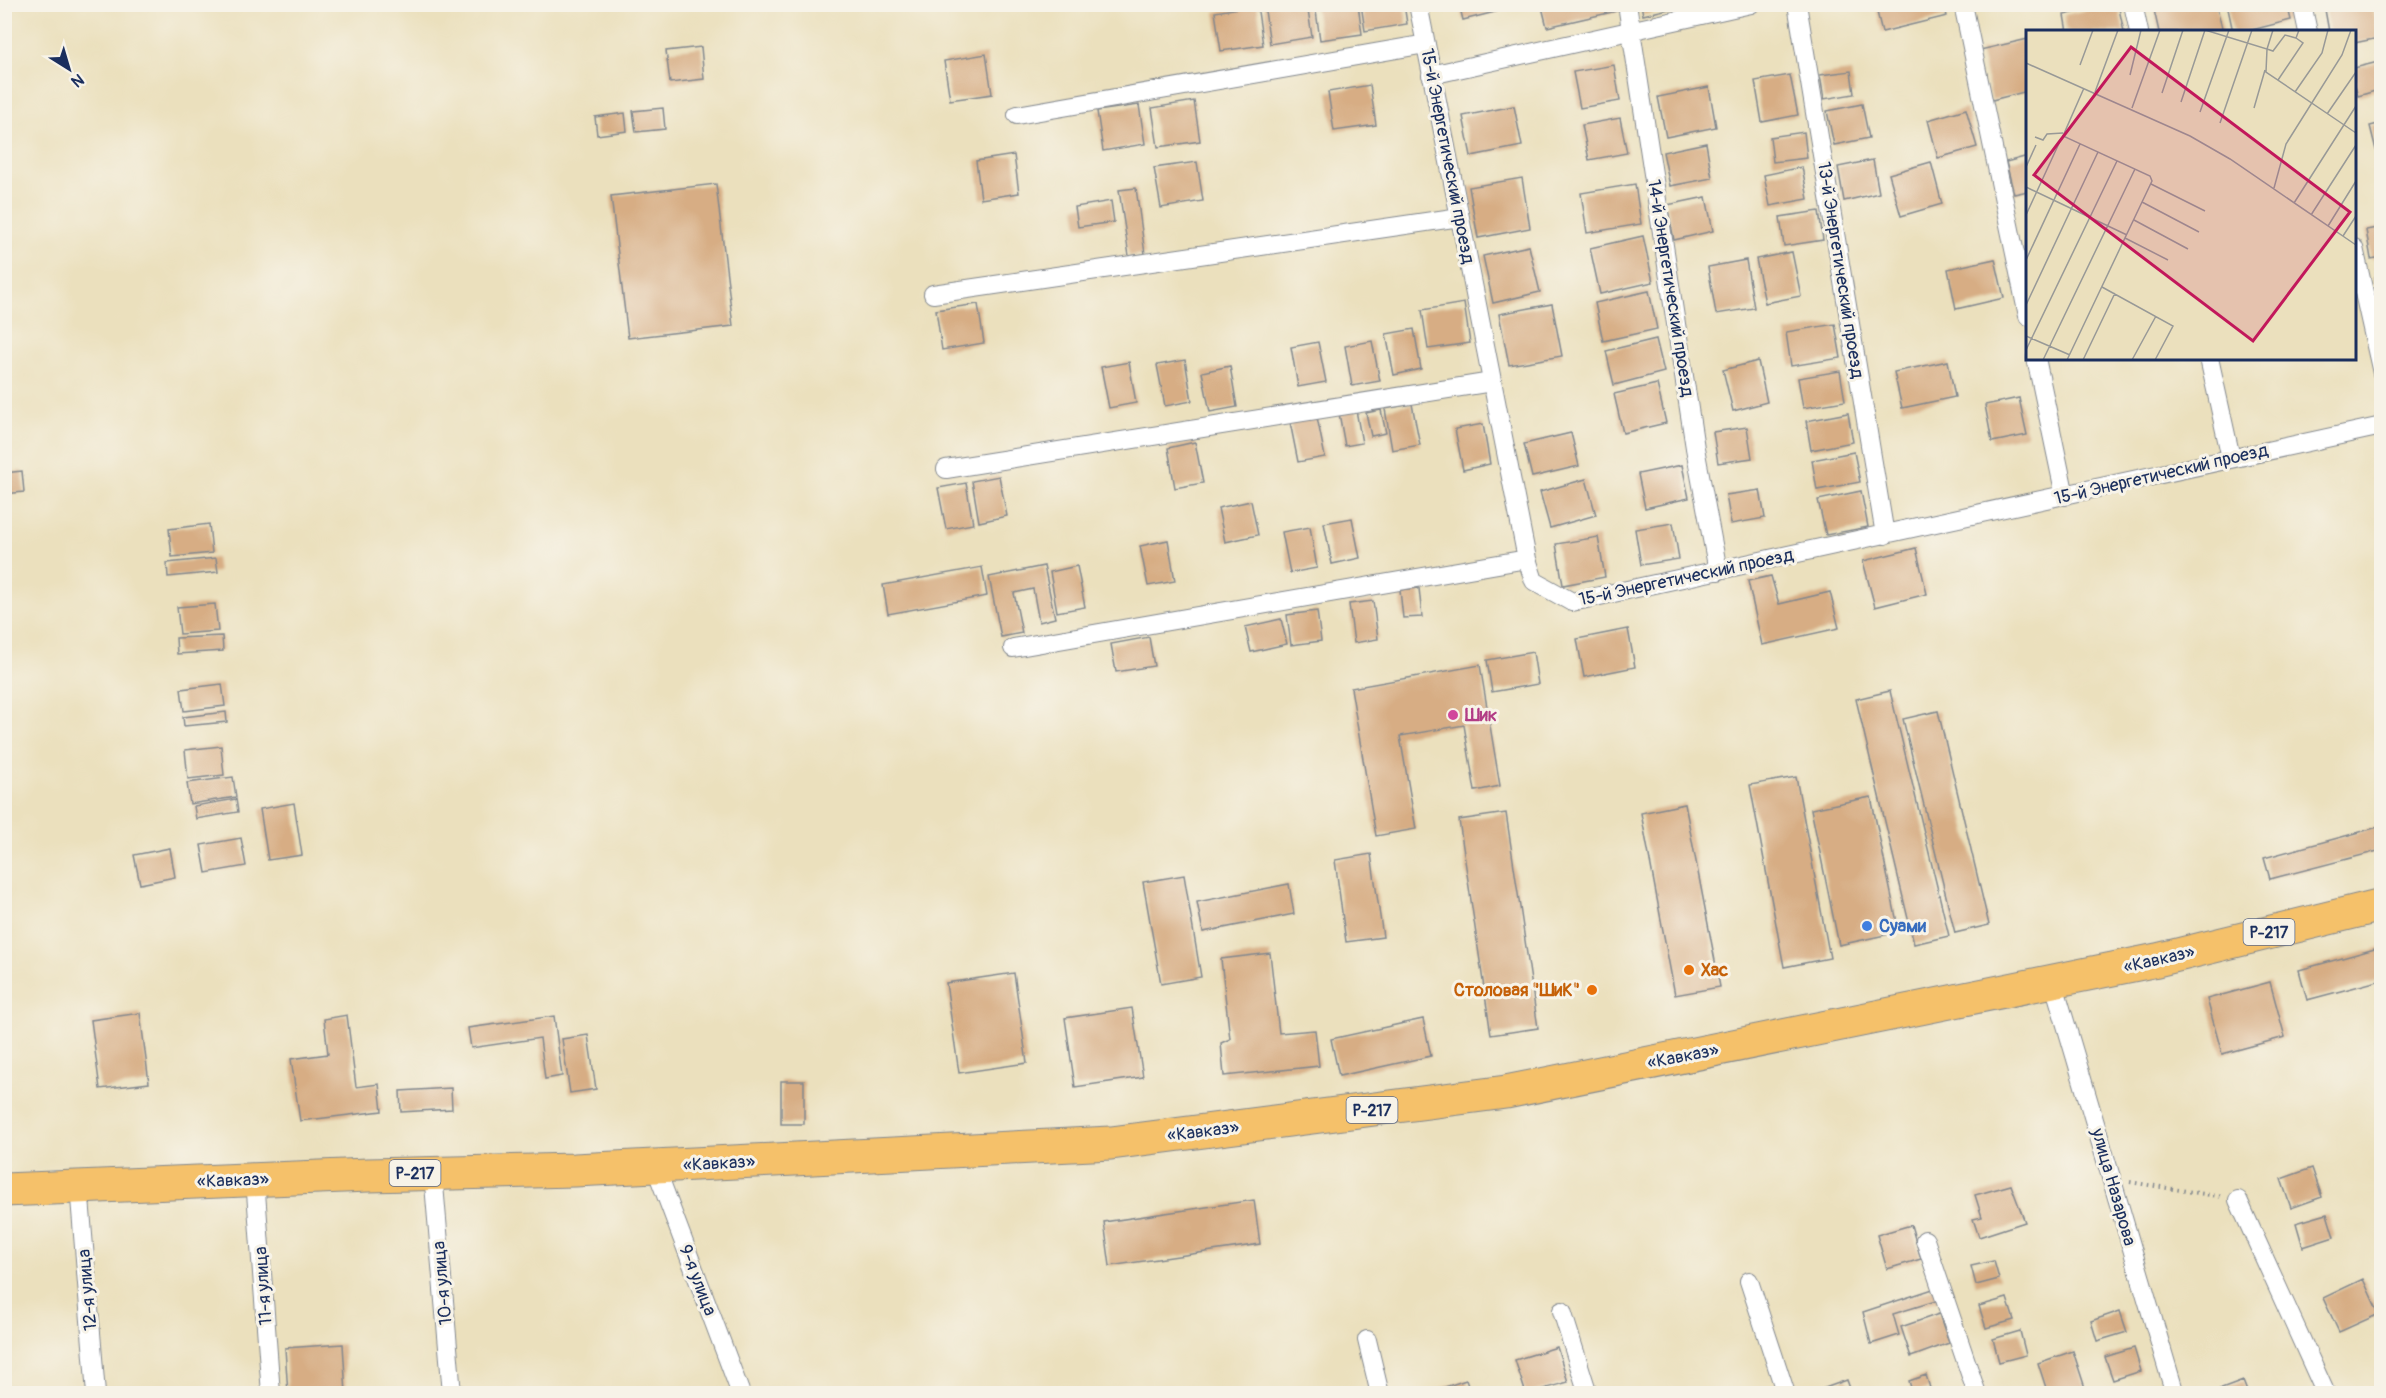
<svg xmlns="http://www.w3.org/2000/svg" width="2386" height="1398" font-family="Pangolin,sans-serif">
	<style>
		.building { fill: #d7ad84 }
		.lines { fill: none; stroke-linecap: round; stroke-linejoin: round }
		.street-casing { stroke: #83888e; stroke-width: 20 }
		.highway-casing { stroke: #83888e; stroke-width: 35 }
		.path { stroke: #83888e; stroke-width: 4; stroke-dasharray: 1.5 4.5; stroke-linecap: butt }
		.street { stroke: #fff; stroke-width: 18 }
		.highway { stroke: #f5c16b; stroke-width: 33 }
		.hotel-dot { fill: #d1479c; stroke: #f7f3e8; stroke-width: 2 }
		.shop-dot { fill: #3f7fe0; stroke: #f7f3e8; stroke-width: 2 }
		.food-dot { fill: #e8710a; stroke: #f7f3e8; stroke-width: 2 }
		.labels { text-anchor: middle; stroke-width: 6; stroke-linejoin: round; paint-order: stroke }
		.shield { fill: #f7f3e8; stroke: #5d6a87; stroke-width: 1.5 }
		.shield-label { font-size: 16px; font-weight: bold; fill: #1b2f5e }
		.street-label { font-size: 18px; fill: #1b2f5e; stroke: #f7f3e8 }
		.hotel-label { font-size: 18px; font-weight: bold; fill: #b23c85; stroke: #f7f3e8; text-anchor: start }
		.shop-label { font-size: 18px; font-weight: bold; fill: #366cbe; stroke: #f7f3e8; text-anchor: start }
		.food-label { font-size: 18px; font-weight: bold; fill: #c56008; stroke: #f7f3e8; text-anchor: start }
		.inset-road { fill: none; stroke: #989997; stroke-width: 1.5 }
		.view { fill: #c2185b; fill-opacity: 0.15; stroke: #c2185b; stroke-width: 3 }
		.inset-edge { fill: none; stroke: #1b2f5e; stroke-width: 3 }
	</style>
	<rect width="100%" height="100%" fill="#f7f3e8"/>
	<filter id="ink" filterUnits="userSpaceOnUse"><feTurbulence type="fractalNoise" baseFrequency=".0167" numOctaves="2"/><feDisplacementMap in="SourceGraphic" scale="12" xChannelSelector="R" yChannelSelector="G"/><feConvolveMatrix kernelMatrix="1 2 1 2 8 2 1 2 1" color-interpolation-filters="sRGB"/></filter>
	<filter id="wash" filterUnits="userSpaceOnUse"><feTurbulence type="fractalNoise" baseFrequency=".008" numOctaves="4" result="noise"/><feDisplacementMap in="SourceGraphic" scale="24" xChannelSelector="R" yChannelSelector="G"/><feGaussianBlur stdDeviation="1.35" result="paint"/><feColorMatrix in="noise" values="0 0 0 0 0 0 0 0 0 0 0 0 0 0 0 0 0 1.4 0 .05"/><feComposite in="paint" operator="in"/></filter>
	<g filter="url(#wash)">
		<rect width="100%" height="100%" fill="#ebe0bd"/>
		<g id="blocks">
			<path class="building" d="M1264 4H1307L1312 37 1270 44Z
				M1315 4H1358L1362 34 1320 40Z
				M1361 4H1404L1407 24 1365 31Z
				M1459 4H1497L1499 11 1463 20Z
				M1552 4H1615L1617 11 1547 27 1542 7Z
				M1641 4H1686V5L1643 15Z
				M1875 4H1944L1947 16 1882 32Z
				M2112 4H2118L2124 32H2067L2064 15Z
				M2174 4H2216L2223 32H2159L2154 10Z
				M2227 4H2287L2291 20 2244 32H2233Z
				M2324 4H2372L2379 38 2354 43V32H2329Z
				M1257 5 1263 45 1221 51 1215 12Z
				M2028 39V91L1992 100 1980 50Z
				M701 47 704 79 670 83 666 51Z
				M986 54 992 94 950 100 944 61Z
				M2382 61V89L2358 96 2354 83V68Z
				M1614 65 1620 101 1580 108 1573 72Z
				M1851 71 1854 94 1824 99 1820 75Z
				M1790 75 1798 115 1762 122 1755 81Z
				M1370 85 1376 125 1334 131 1328 92Z
				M1709 87 1716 127 1666 137 1658 97Z
				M1194 101 1200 141 1158 147 1152 108Z
				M1862 104 1869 138 1834 145 1827 111Z
				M1139 105 1145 144 1103 151 1097 111Z
				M1514 106 1522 146 1471 156 1463 116Z
				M663 108 665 129 636 132 633 111Z
				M1966 109 1977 147 1938 158 1928 120Z
				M625 113 627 131 597 135 595 117Z
				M1620 118 1627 153 1589 160 1582 125Z
				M2382 123V148L2376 150 2370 126Z
				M1804 132 1807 158 1773 162 1770 137Z
				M1706 143 1712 178 1670 186 1663 152Z
				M1014 155 1019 193 981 199 976 161Z
				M2028 156V191L2014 194 2006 162Z
				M1873 160 1879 193 1844 201 1838 167Z
				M1197 162 1203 201 1161 208 1154 168Z
				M1931 162 1942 204 1901 216 1889 174Z
				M1802 167 1808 199 1770 206 1764 175Z
				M1522 178 1530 228 1478 238 1469 187Z
				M716 184 733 326 628 338 611 196Z
				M1635 184 1641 224 1587 233 1581 193Z
				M1136 188 1145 254 1129 256 1119 190Z
				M1706 197 1713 231 1674 240 1667 205Z
				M1111 201 1114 222 1078 227 1075 207Z
				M1819 211 1823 240 1784 246 1780 217Z
				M2382 227V257L2371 259 2366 230Z
				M1643 236 1653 282 1600 294 1590 248Z
				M1529 246 1540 292 1493 303 1483 256Z
				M1792 252 1801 296 1765 303 1756 259Z
				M1995 259 2004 298 1956 309 1948 269Z
				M1746 260 1754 308 1716 314 1708 267Z
				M2382 275V301H2380L2375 277Z
				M1649 291 1657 329 1603 341 1595 303Z
				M1464 303 1470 343 1428 349 1422 310Z
				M978 304 984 343 942 350 936 310Z
				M1552 304 1562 356 1509 365 1499 314Z
				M1835 324 1841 358 1791 366 1786 332Z
				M1414 329 1421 369 1394 375 1386 334Z
				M1656 339 1664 372 1614 385 1606 351Z
				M1372 341 1380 381 1352 386 1345 346Z
				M1318 342 1326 382 1298 387 1291 347Z
				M1185 360 1192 401 1165 406 1157 365Z
				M1758 361 1767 402 1733 411 1723 370Z
				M1948 361 1955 397 1902 408 1894 372Z
				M1129 362 1136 403 1109 408 1101 367Z
				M1230 366 1237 407 1210 412 1202 372Z
				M1840 371 1845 401 1803 408 1798 378Z
				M1657 384 1666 423 1623 433 1614 394Z
				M2019 398 2027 435 1992 442 1985 405Z
				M1412 404 1420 445 1392 450 1385 409Z
				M1356 410 1362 443 1345 446 1339 413Z
				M1381 410 1386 433 1371 436 1366 413Z
				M1848 413 1853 442 1811 450 1806 421Z
				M1317 417 1325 457 1298 462 1290 422Z
				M1483 424 1490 464 1463 470 1455 429Z
				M1747 427 1752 458 1718 463 1713 432Z
				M1571 433 1579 466 1532 477 1524 444Z
				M1195 442 1203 483 1175 488 1168 448Z
				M1854 452 1860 482 1817 490 1812 460Z
				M1682 465 1689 498 1645 508 1638 474Z
				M22 471 24 492 4 494V473Z
				M999 476 1007 516 979 522 972 481Z
				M1586 479 1596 515 1550 528 1540 492Z
				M966 483 973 524 946 529 938 488Z
				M1760 490 1765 518 1731 524 1726 495Z
				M1861 491 1868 527 1826 535 1818 500Z
				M1251 501 1258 535 1225 542 1218 508Z
				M1352 518 1360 558 1332 564 1324 523Z
				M1673 523 1679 559 1641 565 1635 529Z
				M209 524 212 553 172 557 169 529Z
				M1310 527 1317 568 1290 573 1282 532Z
				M1598 537 1605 577 1563 585 1556 544Z
				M1168 540 1175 581 1148 586 1140 546Z
				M1916 548 1927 594 1875 607 1863 561Z
				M216 558 218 572 168 577 167 563Z
				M1044 566 1055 618 1039 622 1033 589 1014 593 1022 633 1001 637 989 577Z
				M1077 566 1085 607 1057 612 1050 572Z
				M982 567 987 596 888 614 883 585Z
				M1771 576 1779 604 1830 592 1839 628 1762 645 1748 581Z
				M1419 588 1422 617 1403 618 1400 590Z
				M1373 601 1378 639 1354 643 1349 604Z
				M215 604 218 631 180 634 177 607Z
				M1317 611 1321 641 1291 645 1287 615Z
				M1281 619 1287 644 1251 652 1245 627Z
				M1628 629 1635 667 1584 677 1577 639Z
				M222 636 223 651 177 654 176 638Z
				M1149 637 1154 666 1116 672 1111 644Z
				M1533 652 1538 684 1492 692 1487 660Z
				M1480 665 1500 786 1475 791 1464 725 1400 736 1416 829 1376 836 1351 688Z
				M222 684 225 706 184 711 181 689Z
				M1890 691 1949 936 1914 944 1856 699Z
				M1938 711 1989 925 1955 933 1903 719Z
				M226 712 227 722 184 726 183 717Z
				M221 746 224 775 188 779 185 750Z
				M233 777 236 797 190 804 187 783Z
				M1796 777 1830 958 1784 967 1750 785Z
				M1871 797 1899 932 1839 945 1811 809Z
				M236 799 238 812 196 819 194 806Z
				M294 803 302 855 268 860 260 809Z
				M1685 804 1720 987 1675 995 1641 813Z
				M1506 813 1538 1028 1491 1035 1459 820Z
				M2382 826V850L2270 879 2264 858Z
				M241 838 246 866 206 873 201 845Z
				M170 848 175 877 140 884 134 855Z
				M1371 854 1383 937 1346 942 1335 860Z
				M1184 875 1201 977 1161 984 1143 882Z
				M1289 884 1294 914 1203 932 1197 902Z
				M2382 947V980L2307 1000 2299 970Z
				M1270 953 1279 1033 1315 1030 1319 1066 1224 1076 1221 1043 1230 1039 1221 959Z
				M1014 973 1027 1063 959 1073 946 983Z
				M2270 982 2285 1037 2222 1054 2207 999Z
				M1132 1008 1143 1077 1075 1087 1065 1018Z
				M140 1013 149 1083 100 1089 91 1020Z
				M347 1015 356 1087 379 1084 382 1111 300 1121 291 1059 328 1054 324 1019Z
				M554 1016 562 1076 545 1079 540 1038 471 1048 468 1028Z
				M1423 1019 1431 1056 1339 1076 1331 1039Z
				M588 1035 596 1089 570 1093 562 1039Z
				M781 1081H804V1124H781Z
				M451 1088 452 1109 401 1112 400 1091Z
				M2312 1168 2322 1197 2291 1208 2281 1179Z
				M2011 1185 2025 1222 1979 1237 1973 1219 1982 1217 1975 1195Z
				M1254 1200 1260 1244 1110 1266 1104 1222Z
				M2327 1214 2334 1237 2303 1247 2296 1223Z
				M1911 1225 1921 1259 1887 1269 1877 1235Z
				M1994 1261 1999 1279 1976 1285 1971 1266Z
				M2363 1279 2379 1314 2339 1332 2323 1298Z
				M1936 1288 1939 1300 1893 1314 1899 1335 1871 1344 1863 1312Z
				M2007 1298 2014 1320 1986 1328 1979 1306Z
				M2120 1311 2127 1332 2097 1341 2091 1321Z
				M1939 1314 1949 1343 1911 1357 1901 1327Z
				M2020 1331 2026 1355 1999 1362 1993 1339Z
				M343 1344 346 1394H288L285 1348Z
				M1557 1347 1568 1382 1526 1394 1515 1360Z
				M2134 1348 2141 1371 2113 1380 2105 1357Z
				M2073 1351 2087 1394H2048L2038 1363Z
				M1926 1375 1930 1388 1913 1394 1909 1381Z
				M1466 1380 1471 1394H1427V1393Z
				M1847 1380 1852 1394H1811V1393Z
				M2243 1381 2248 1394H2211V1393Z"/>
		</g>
	</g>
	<g filter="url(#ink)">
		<use href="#blocks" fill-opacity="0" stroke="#83888e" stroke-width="1.5"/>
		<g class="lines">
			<g class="street-casing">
				<path id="street" d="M1418 4 1527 559 1534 581 1572 602 2382 426
					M1627 4 1695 448 1718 571
					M1797 4 1885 535
					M1963 4 2028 316
					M2133 4 2139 32
					M2302 4 2308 32
					M1431 75 1751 4
					M1017 115 1426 44
					M2354 248 2382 373
					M933 294 1460 217
					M2036 358 2065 496
					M2209 358 2231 458
					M946 469 1492 382
					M1013 648 1527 559
					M2053 981 2175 1394
					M655 1166 741 1394
					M433 1173 452 1394
					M255 1179 271 1394
					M79 1186 96 1394
					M2238 1200 2326 1394
					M1925 1240 1977 1394
					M1749 1281 1786 1394
					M1562 1311 1588 1394
					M1367 1340 1380 1394"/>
			</g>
			<g class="highway-casing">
				<path id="highway" d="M4 1190 368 1175 575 1170 1111 1143 1506 1092 2157 960 2382 905"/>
			</g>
			<path class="path" d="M2130 1182 2223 1197"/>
			<use href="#street" class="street"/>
			<use href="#highway" class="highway"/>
		</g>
	</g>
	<circle class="hotel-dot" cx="1453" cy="715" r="6"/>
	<circle class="shop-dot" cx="1867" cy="926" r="6"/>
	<g class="food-dot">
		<circle cx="1689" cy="970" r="6"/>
		<circle cx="1592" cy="990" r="6"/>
	</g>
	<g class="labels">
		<g class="shield">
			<rect x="2243.5" y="919" width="51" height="26" rx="4.5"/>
			<rect x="1346.5" y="1097" width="51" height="26" rx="4.5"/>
			<rect x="389.5" y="1160" width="51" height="26" rx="4.5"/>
		</g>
		<g class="shield-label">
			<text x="2269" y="938">Р-217</text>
			<text x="1372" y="1116">Р-217</text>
			<text x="415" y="1179">Р-217</text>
		</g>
		<g class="street-label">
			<text transform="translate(1448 156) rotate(79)" y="6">15-й Энергетический проезд</text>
			<text transform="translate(1841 270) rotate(81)" y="6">13-й Энергетический проезд</text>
			<text transform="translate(1671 288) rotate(81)" y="6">14-й Энергетический проезд</text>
			<text transform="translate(2161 474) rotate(-13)" y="6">15-й Энергетический проезд</text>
			<text transform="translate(1686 577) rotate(-12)" y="6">15-й Энергетический проезд</text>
			<text transform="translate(2159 959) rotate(-13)" y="6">«Кавказ»</text>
			<text transform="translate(1683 1056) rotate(-11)" y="6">«Кавказ»</text>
			<text transform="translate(1203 1131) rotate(-7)" y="6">«Кавказ»</text>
			<text transform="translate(719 1163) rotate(-3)" y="6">«Кавказ»</text>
			<text transform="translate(233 1180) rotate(-2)" y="6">«Кавказ»</text>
			<text transform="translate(2114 1187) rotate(74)" y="6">улица Назарова</text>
			<text transform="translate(698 1280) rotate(69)" y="6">9-я улица</text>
			<text transform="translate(442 1283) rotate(-95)" y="6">10-я улица</text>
			<text transform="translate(263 1286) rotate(-94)" y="6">11-я улица</text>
			<text transform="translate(87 1290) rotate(-95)" y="6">12-я улица</text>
		</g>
		<g class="hotel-label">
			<text x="1465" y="721">Шик</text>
		</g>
		<g class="shop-label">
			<text x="1879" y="932">Суами</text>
		</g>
		<g class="food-label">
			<text x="1701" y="976">Хас</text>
			<text x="1580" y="996" text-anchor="end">Столовая "ШиК"</text>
		</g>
	</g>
	<g transform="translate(2026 30)">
		<rect width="330" height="330" fill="#ebe0bd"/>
		<path class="inset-road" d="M179 0 241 19 240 42 330 103M247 0 241 19 247 21 259 5 270 8 273 0M0 33 164 106 204 129 330 215M54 35 67 0M104 45 115 0M252 50 277 13 270 8M69 62 92 0M269 62 296 23 302 0M136 63 157 0M155 72 179 0M106 78 134 0M228 78 239 40M174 82 203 0M301 84 330 42M194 93 226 0M9 107 17 110 21 104 37 103M0 137 10 115M125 154 179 181M0 157 101 205M248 158 260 114 316 25 325 0M116 172 173 202M268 173 330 76M0 185 35 109M285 185 330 115M108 190 162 219M302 196 330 151M317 206 330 186M99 208 142 230M0 230 54 114M76 257 147 296 129 330M0 275 72 122M0 306 44 325M0 320 91 131M17 330 109 139M41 330 126 151 124 146 37 106 58 58M57 330 89 263M106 330 130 286"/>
		<path class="view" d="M105 17 324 182 227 311 8 145Z"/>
		<rect width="330" height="330" class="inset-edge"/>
	</g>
	<rect width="2386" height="1398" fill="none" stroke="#f7f3e8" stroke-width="24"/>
	<g transform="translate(69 69) rotate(143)" stroke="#f7f3e8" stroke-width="4.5" paint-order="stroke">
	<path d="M0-4.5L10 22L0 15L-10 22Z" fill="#1b2f5e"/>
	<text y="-9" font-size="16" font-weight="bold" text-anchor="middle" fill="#1b2f5e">N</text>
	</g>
</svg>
